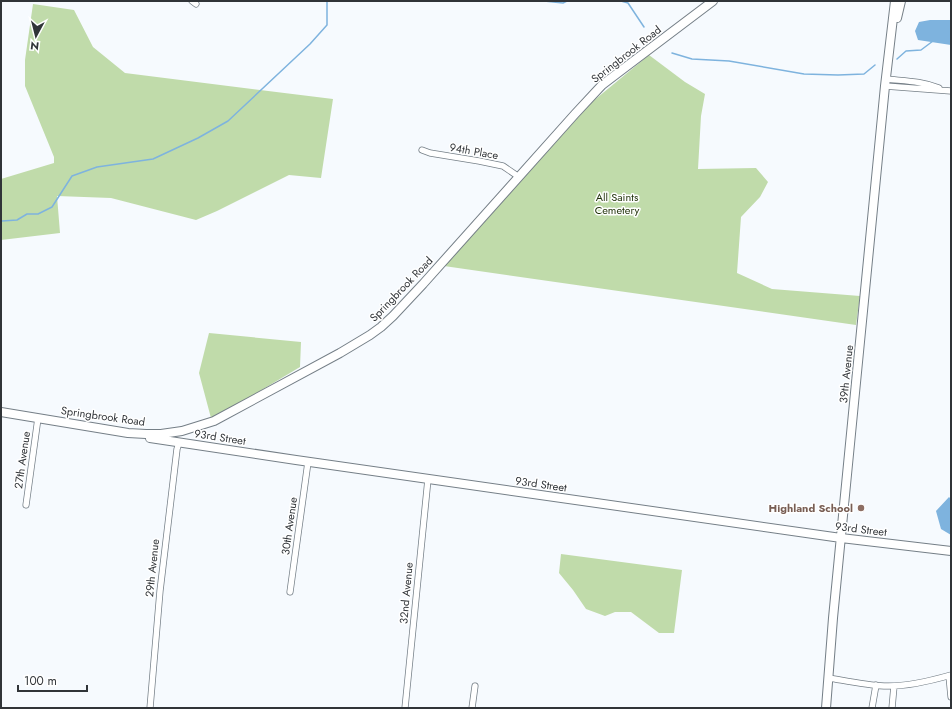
<svg xmlns="http://www.w3.org/2000/svg" width="952" height="709" font-family="Jost,sans-serif">
	<style>
		.green { fill: #c0dbaa }
		.water { fill: #7eb3de }
		.lines { fill: none; stroke-linecap: round; stroke-linejoin: round }
		.stream { stroke: #7eb3de; stroke-width: 1.5 }
		.street-casing { stroke: #757f87; stroke-width: 7 }
		.secondary-casing { stroke: #757f87; stroke-width: 10 }
		.street { stroke: #fff; stroke-width: 5.5 }
		.secondary { stroke: #fff; stroke-width: 8 }
		.education-dot { fill: #8d6e63; stroke: #fff; stroke-width: 1.5 }
		.labels { text-anchor: middle; stroke-width: 3; stroke-linejoin: round; paint-order: stroke }
		.street-label { font-size: 11px; fill: #303438; stroke: #fff }
		.park-label { font-size: 11px; fill: #1d2f06; stroke: #fff }
		.education-label { font-size: 11px; font-weight: bold; fill: #785e54; stroke: #fff; text-anchor: end }
	</style>
	<rect width="100%" height="100%" fill="#f6fafe"/>
	<path class="green" d="M33 4 74 10 93 47 125 73 333 99 321 178 289 175 217 211 196 220 111 198 57 196 60 233 1 240V179L54 163V157L25 86V60Z
		M649 55 685 82 705 94 701 116 698 169 756 168 768 182 760 197 741 217 737 273 772 289 860 296 856 325 444 266 592 102Z
		M209 333 301 342 300 367 223 413 211 418 199 373Z
		M561 554 682 570 674 633H659L631 612H615L605 616 586 609 573 590 559 573Z"/>
	<path class="water" d="M930 20H951V45L918 40 915 31 919 22Z
		M949 497 951 499V535L941 529 936 511Z"/>
	<g class="lines">
		<path class="stream" d="M544 1 563 3 567 1
			M621 1 628 3 644 27
			M672 53 692 59 729 61 804 74 838 75 864 74 875 65
			M897 59 906 51 921 50 933 41
			M1 220 2 221 17 220 27 214H38L52 207 72 176 97 167 153 159 198 138 228 121 310 44 327 25V1"/>
		<g class="street-casing">
			<path id="street" d="M192 1 196 4
				M886 79C904 81 922 81 939 88
				M885 86 951 91
				M422 150 430 153 479 161 503 166 519 177
				M26 505 38 418
				M290 592 308 462
				M949 676 951 697
				M829 678C847 681 866 685 884 686 906 687 930 681 951 675
				M150 708 160 591 177 449 179 443
				M405 708 428 479
				M472 708 475 686
				M872 708 876 685
				M892 708 894 686"/>
		</g>
		<g class="secondary-casing">
			<path id="secondary" d="M897 18 901 1
				M1 412 128 433 146 434H161L182 431 214 421 340 353 370 335 381 327 393 316 423 284 575 114 602 85 623 69 713 1
				M150 438 296 460 841 538 951 551
				M826 708 833 618 845 495 885 86 895 1"/>
		</g>
		<use href="#street" class="street"/>
		<use href="#secondary" class="secondary"/>
	</g>
	<circle class="education-dot" cx="861" cy="508" r="4"/>
	<g class="labels">
		<g class="street-label">
			<text transform="translate(626 54) rotate(-38)" y="4">Springbrook Road</text>
			<text transform="translate(474 151) rotate(10)" y="4">94th Place</text>
			<text transform="translate(401 289) rotate(-46)" y="4">Springbrook Road</text>
			<text transform="translate(846 374) rotate(-84)" y="4">39th Avenue</text>
			<text transform="translate(103 416) rotate(8)" y="4">Springbrook Road</text>
			<text transform="translate(220 437) rotate(9)" y="4">93rd Street</text>
			<text transform="translate(22 460) rotate(-82)" y="4">27th Avenue</text>
			<text transform="translate(541 484) rotate(8)" y="4">93rd Street</text>
			<text transform="translate(289 526) rotate(-82)" y="4">30th Avenue</text>
			<text transform="translate(861 529) rotate(7)" y="4">93rd Street</text>
			<text transform="translate(152 568) rotate(-84)" y="4">29th Avenue</text>
			<text transform="translate(406 593) rotate(-85)" y="4">32nd Avenue</text>
		</g>
		<g class="park-label">
			<text x="617" y="201">All Saints<tspan x="617" dy="13">Cemetery</tspan></text>
		</g>
		<g class="education-label">
			<text x="853" y="512">Highland School</text>
		</g>
	</g>
	<rect width="952" height="709" fill="none" stroke="#303438" stroke-width="4"/>
	<g transform="translate(36 36) rotate(187)" stroke="#ffffff" stroke-width="3" paint-order="stroke">
	<path d="M0-3L7 15L0 10L-7 15Z" fill="#303438"/>
	<text y="-6" font-size="11" font-weight="bold" text-anchor="middle" fill="#303438">N</text>
	</g>
	<path d="M18 685v6h69v-6" fill="none" stroke="#303438" stroke-width="2"/>
	<text x="24" y="685" font-size="12" fill="#303438" stroke="#ffffff" stroke-width="3" paint-order="stroke">100 m</text>
</svg>
